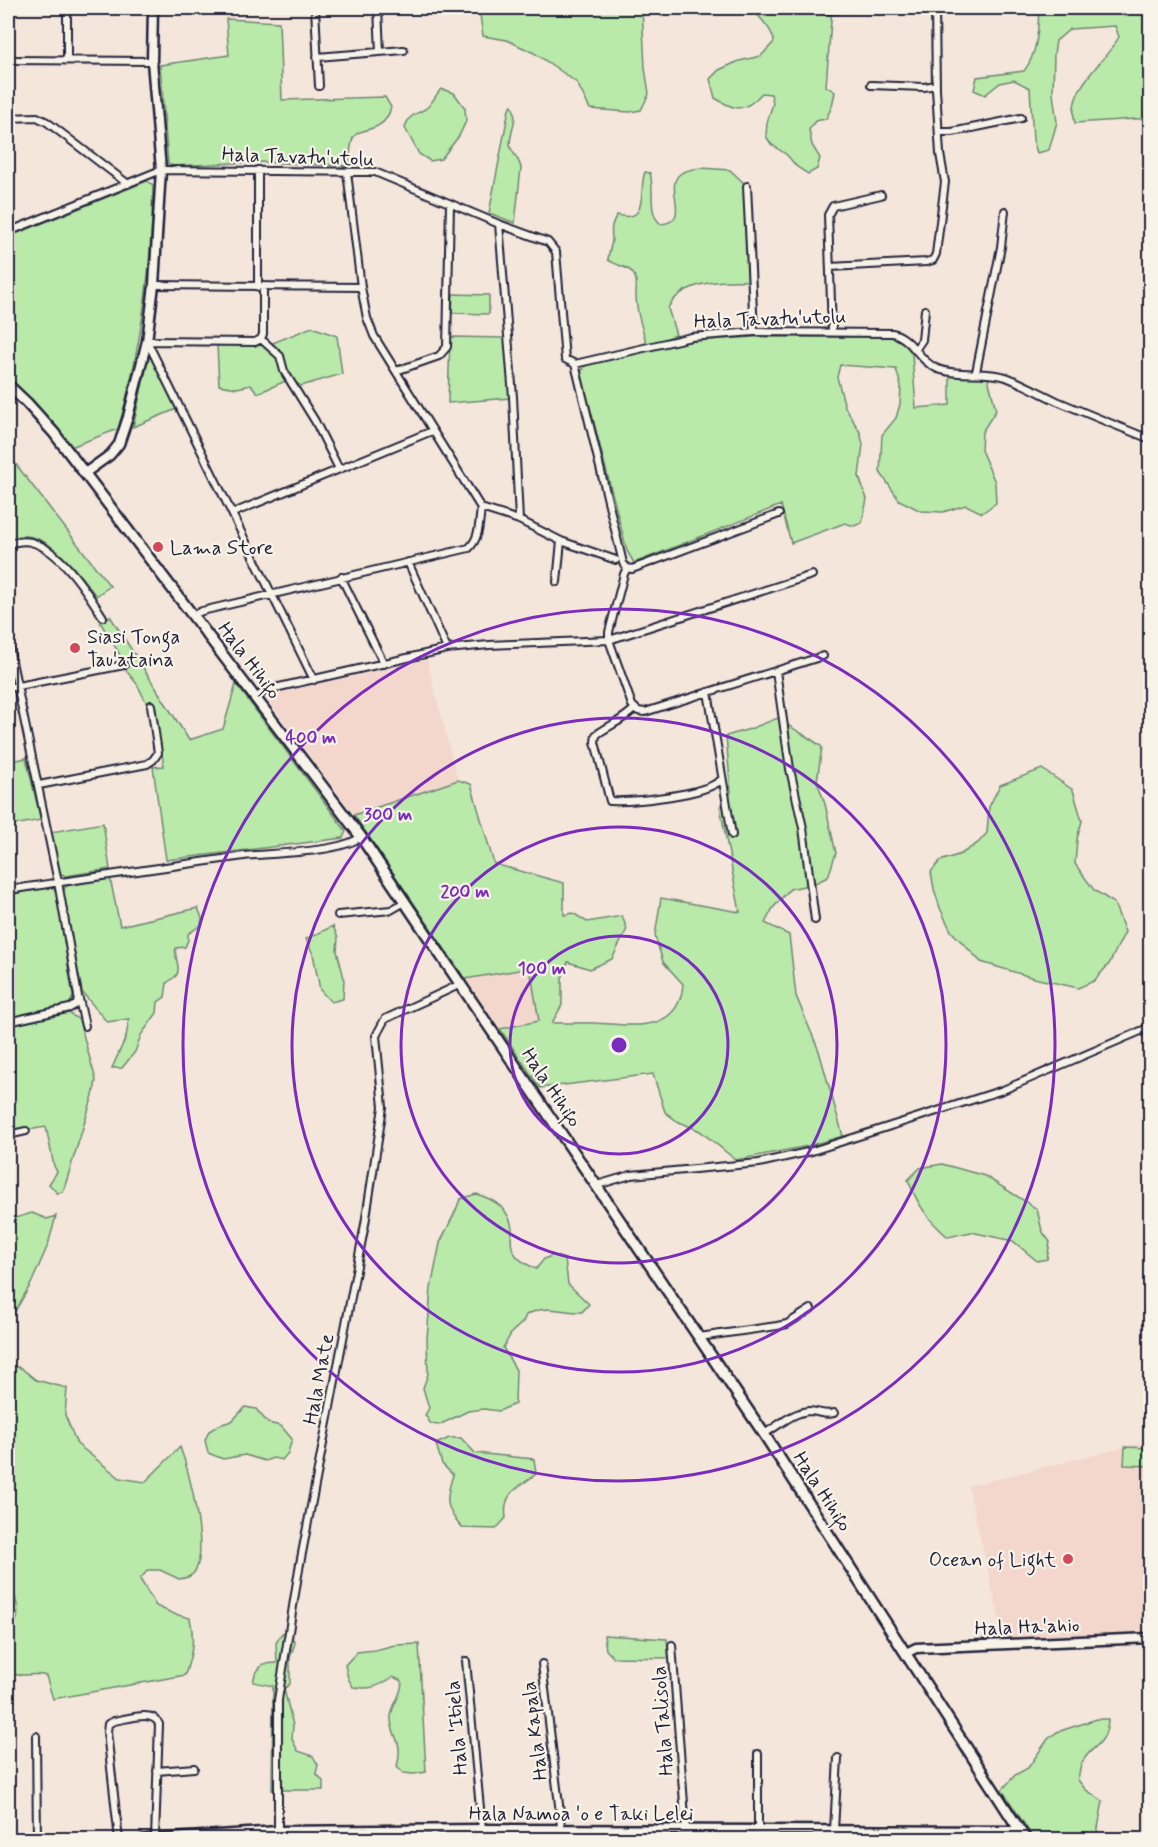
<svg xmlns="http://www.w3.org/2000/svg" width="1158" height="1847" font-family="Mynerve,sans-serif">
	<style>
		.built { fill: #f3d7cd }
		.green { fill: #b9eaaa; stroke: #6e8672; stroke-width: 1.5 }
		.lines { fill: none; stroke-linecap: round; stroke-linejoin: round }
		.street-casing { stroke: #22223b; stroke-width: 10 }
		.secondary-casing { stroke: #22223b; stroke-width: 13 }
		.primary-casing { stroke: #22223b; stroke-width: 14 }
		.street { stroke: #f7f3e8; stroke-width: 6 }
		.secondary { stroke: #f7f3e8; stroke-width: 8 }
		.primary { stroke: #f7f3e8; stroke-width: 9 }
		.ring { fill: none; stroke: #7b2cbf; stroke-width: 3 }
		.poi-dot { fill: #d1495b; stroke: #f7f3e8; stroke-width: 2 }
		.labels { text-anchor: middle; stroke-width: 4.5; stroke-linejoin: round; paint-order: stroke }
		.street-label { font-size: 20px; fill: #22223b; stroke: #f7f3e8 }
		.poi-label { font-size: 20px; fill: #22223b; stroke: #f7f3e8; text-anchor: start }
		.centre { fill: #7b2cbf; stroke: #f7f3e8; stroke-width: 3 }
		.ring-label { font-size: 18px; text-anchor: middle; font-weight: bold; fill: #7b2cbf; stroke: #f7f3e8; stroke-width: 4.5; stroke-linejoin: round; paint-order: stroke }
	</style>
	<rect width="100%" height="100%" fill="#f5e6dc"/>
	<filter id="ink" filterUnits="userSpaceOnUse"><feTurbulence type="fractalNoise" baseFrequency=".0167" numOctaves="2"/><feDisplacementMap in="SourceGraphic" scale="12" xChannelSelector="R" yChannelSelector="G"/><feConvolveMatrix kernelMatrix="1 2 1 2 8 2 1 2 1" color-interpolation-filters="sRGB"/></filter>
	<g filter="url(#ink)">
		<path class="built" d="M427 660 458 780 354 815 270 703V695Z
			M530 968 539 1021 500 1029 465 979Z
			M1150 1441V1632L1004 1639 968 1486Z"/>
		<path class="green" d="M479 8H642L645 68 649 94 641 110 630 112 590 109 577 83 555 67 534 53 507 40 483 36Z
			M752 8H832L826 86 835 92 832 106 826 119 815 121 809 130 812 145 820 158 817 169 808 174 797 167 787 155 771 144 766 136 767 123 773 103 771 94 762 93C744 113 736 111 715 98L710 79 719 70 739 61 761 56 774 42C773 29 759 18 752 8Z
			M1039 8H1150V118L1075 123C1066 88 1104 64 1119 37L1115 26 1070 29 1056 41 1054 54 1053 94 1057 122 1049 150 1037 153 1033 140 1030 88 1014 80 1000 83 985 95 974 90 977 77 1024 71C1038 53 1038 30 1039 8Z
			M226 19 279 22 282 100 385 97 391 107C384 136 359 125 353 138 350 146 350 158 349 166L258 162 173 166 168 164 160 65 229 55Z
			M441 89 454 93 465 108 466 121 459 136 441 159 430 161 419 154 405 128C408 115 415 115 425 109 431 106 436 94 441 89Z
			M512 105C519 119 510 131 510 145 511 152 519 158 521 168L515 223 489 213 509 109Z
			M702 168 730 170 745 184 748 281C722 280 682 281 668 308L676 335 647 345C642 328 636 311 636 294 636 286 638 279 632 272 628 267 615 265 608 260 608 253 612 245 612 239 611 229 611 224 617 215 650 224 638 190 645 172L650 173C655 189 647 214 661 224 693 221 663 187 680 174 686 169 695 169 702 168Z
			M147 181 153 185C152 268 141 350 118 429L71 447 54 424 8 378V237Z
			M453 294 489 295V314L452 313Z
			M312 327 337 336 342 374 301 386 290 379 258 393 251 385 237 388 219 385 217 345 241 343 268 345Z
			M450 337 505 338 510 398 448 403Z
			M754 337H892L905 343 912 354 916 408 950 405V374L988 378 996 410 982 432 981 450 995 482 996 503 982 513 966 505 943 512 921 511 899 500 880 472 882 435 896 418 900 404 901 386 896 369 840 365 837 377 845 407 860 432 863 444 859 477 867 499 862 523 854 526 845 523 791 543 781 505 634 563 627 551 581 372 586 365 693 341Z
			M149 356H153L179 408 133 427Z
			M8 454 110 586 96 596C80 575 54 538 26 536 20 535 13 538 8 539Z
			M110 616 189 740 223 729 236 684 346 831 343 838 166 860 153 767 164 766 154 704H147L137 684 124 668 119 653 100 622Z
			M778 718C792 729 808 736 822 747L817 781 825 804 836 853 828 877 813 884 790 889 773 908 765 923 789 935 796 996 819 1051 843 1136 808 1146 736 1160 700 1131 677 1121 665 1112 653 1074 540 1088 500 1029 539 1021 530 968 465 979 354 815 458 780 471 784 494 864 564 883V915L573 913 587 922 622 916 627 929 612 959 590 969 568 962 562 978V1005L552 1023C566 1023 580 1023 594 1023 631 1025 679 1035 683 984L663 962 655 936 661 898 740 912 720 807 731 792 726 736 750 729Z
			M26 758 41 820 8 826V762Z
			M1042 769 1073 790 1082 821 1077 839 1075 864 1094 890 1114 903 1125 932 1109 964 1094 981 1078 988 1034 978 981 962 951 931 940 908 934 889 931 872 940 861 961 854 978 843 987 833 989 807 1000 785Z
			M103 823 110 869 65 876 60 873 51 832Z
			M110 878 120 926 198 908 202 918 201 925 188 934V940L185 947 176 948C173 957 183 969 175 977 172 979 169 981 167 983L165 997 158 1002 157 1013 141 1035 135 1052 122 1068H112L126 1037 129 1019 107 1022 82 992 63 892 66 886Z
			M53 887 57 893 73 997 69 1004 8 1018V895Z
			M333 926 338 938 337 951 344 978 343 999 331 1002 320 990 313 954 306 939Z
			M69 1013 79 1020 96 1080 94 1092 63 1192 57 1193 49 1184 57 1172 54 1166 46 1127 8 1133V1026Z
			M942 1164 985 1176 1037 1209 1042 1231 1050 1242 1047 1259 1037 1261 1013 1241 971 1232 948 1237C927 1219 918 1205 908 1180L920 1168Z
			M476 1194C494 1199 509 1208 512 1228 512 1234 510 1242 512 1247 515 1259 526 1264 536 1269L544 1259 553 1255 565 1259 568 1284 589 1304 582 1312C559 1312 547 1304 526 1315L523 1322 512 1332 503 1348 516 1370 515 1404 499 1411 484 1409 468 1411 439 1425 431 1424 425 1415 429 1408 423 1388 428 1374 427 1339 431 1288 440 1243 456 1210 460 1199Z
			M32 1213 47 1219 56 1216 48 1245 31 1284 11 1318 8 1350V1220Z
			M8 1365 21 1368 36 1380 67 1388 65 1415 77 1444 120 1478 145 1482 180 1447C189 1471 209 1550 195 1571 192 1577 185 1578 179 1579L160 1570H148L140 1579 156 1606 174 1614 190 1618C195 1641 192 1653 185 1675L53 1699 46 1676C34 1672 21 1678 8 1673V1625L16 1622C22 1606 11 1591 8 1575Z
			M245 1407 256 1409 268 1423 281 1426 292 1439 288 1453 282 1460 273 1458 265 1461 245 1455 223 1459 208 1453 205 1440 209 1431 219 1425 232 1421Z
			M449 1438H461L475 1453 534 1459 536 1474C519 1488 502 1492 506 1518L496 1529 462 1528C445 1509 445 1499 453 1475L442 1464 436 1444Z
			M1125 1447 1150 1448V1466L1124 1465Z
			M282 1633H290L295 1643 290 1658V1684L284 1689 293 1725 292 1739 298 1751 313 1756 318 1765 316 1773 323 1781V1790H272L273 1686 253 1682 255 1674 263 1664 277 1663 276 1643Z
			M604 1635 667 1639 669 1658 613 1657 606 1650Z
			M419 1644 426 1772 414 1774 403 1773 397 1767C399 1759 400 1750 398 1743 395 1734 390 1726 391 1716 393 1702 402 1696 402 1681L393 1677C378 1687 370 1690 353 1687L348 1678 345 1665 357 1652 375 1650 395 1645Z
			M1097 1719H1108C1107 1748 1088 1746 1081 1765 1080 1769 1079 1775 1078 1780L1086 1790 1103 1801 1096 1839H1034L1002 1790 1015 1775 1028 1768 1048 1739 1057 1732Z"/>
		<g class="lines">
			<g class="street-casing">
				<path id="street" d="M315 8 319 86
					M378 8 380 52
					M825 10 857 8
					M317 57 404 50
					M8 60 152 61
					M67 60V8
					M871 85 924 87 936 85
					M8 118 37 117 47 122 128 184
					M939 132H952L1021 118
					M347 172 361 287
					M747 186 754 332
					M499 224 513 397 519 520
					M8 232 161 170 375 172 499 224 548 242 556 252 565 359 575 364 691 337 754 332 892 333C912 337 919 362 938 369 960 377 984 370 1006 377 1024 384 1040 393 1057 401 1088 414 1119 427 1150 439
					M830 267 926 262 933 260 936 254 945 182 940 154 936 89 935 8
					M154 285 361 287 367 318 374 336 481 508 519 520 561 541 616 560
					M258 287V170
					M263 287V334L261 339 255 342 147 341 314 680
					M832 331 828 215 833 206 881 195
					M261 339 280 356 284 371 315 421 339 469
					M915 350 922 340 925 310
					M575 364 623 563 627 568 632 569 779 514
					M396 371 439 356 447 347 450 204
					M976 372 1001 247 1005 211
					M233 513 432 431
					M8 544C15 542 23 540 31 542 61 550 87 592 103 617
					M408 562 447 649
					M627 568 624 574 609 632V640L812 575
					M341 577 384 664
					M557 582 561 541
					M193 615 202 611 469 548C480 538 479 522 481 508
					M8 642 58 882 78 996 77 1004 70 1008 8 1022
					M776 671 790 769 803 828 815 920
					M8 688 124 665
					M708 692 732 835
					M257 697 266 690 447 649 489 645 609 640 632 705 638 711 645 712 823 656
					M635 708C623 721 609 725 596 735L595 742 610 801C634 802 705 795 721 780
					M39 785 147 764 153 760 158 753 151 705
					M8 890C86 878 165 867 244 856 274 853 338 853 361 837
					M338 915 391 910 405 902
					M79 999 85 1026
					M8 1135 26 1131
					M597 1185 631 1175 759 1163 812 1151 1003 1090 1150 1027
					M699 1337 777 1326 787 1324 811 1309
					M764 1434C778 1426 793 1412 809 1411 818 1411 825 1416 834 1413
					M672 1645 686 1830
					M466 1661 482 1829
					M542 1664 560 1813 561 1830
					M36 1736 37 1840
					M157 1771 194 1768
					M834 1830 838 1758
					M758 1831V1754
					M119 1840 107 1732 108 1724 114 1721C128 1719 153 1709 159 1724L155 1838
					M278 1840V1700L299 1569 365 1224 383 1107 376 1036 385 1019 461 984
					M374 1840 375 1830
					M433 1840 435 1829
					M525 1840 526 1829"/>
			</g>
			<g class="secondary-casing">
				<path id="secondary" d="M85 473 110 455 119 444 128 417 147 341 154 285 161 170 152 61 153 8
					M906 1653 916 1648 1150 1638
					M142 1840 278 1831 482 1829 1020 1831"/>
			</g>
			<g class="primary-casing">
				<path id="primary" d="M8 385 27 403 54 433 361 837 764 1434 1026 1840"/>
			</g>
			<use href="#street" class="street"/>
			<use href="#secondary" class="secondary"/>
			<use href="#primary" class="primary"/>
		</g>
	</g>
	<g class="ring">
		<circle cx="619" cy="1045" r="109"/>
		<circle cx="619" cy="1045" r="218"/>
		<circle cx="619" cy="1045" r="327"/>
		<circle cx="619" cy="1045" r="436"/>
	</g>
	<g class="poi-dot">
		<circle cx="158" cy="547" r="6"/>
		<circle cx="75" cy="648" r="6"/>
		<circle cx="1068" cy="1559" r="6"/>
	</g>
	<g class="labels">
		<g class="street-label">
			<text transform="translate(298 156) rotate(2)" y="7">Hala Tavatu'utolu</text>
			<text transform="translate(770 318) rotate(-2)" y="7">Hala Tavatu'utolu</text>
			<text transform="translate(250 660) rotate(53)" y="7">Hala Hihifo</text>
			<text transform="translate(552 1087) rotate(56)" y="7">Hala Hihifo</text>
			<text transform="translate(318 1379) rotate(-79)" y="7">Hala Mate</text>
			<text transform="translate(823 1491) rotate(57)" y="7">Hala Hihifo</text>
			<text transform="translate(1027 1626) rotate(-2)" y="7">Hala Ha'ahio</text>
			<text transform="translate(662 1721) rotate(-94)" y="7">Hala Talisola</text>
			<text transform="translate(456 1728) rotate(-95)" y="7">Hala 'Itiela</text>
			<text transform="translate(534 1731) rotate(-97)" y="7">Hala Kapala</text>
			<text x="581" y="1820">Hala Namoa 'o e Taki Lelei</text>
		</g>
		<g class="poi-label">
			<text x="170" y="554">Lama Store</text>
			<text x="87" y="643">Siasi Tonga<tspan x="87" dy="23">Tau'ataina</tspan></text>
			<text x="1056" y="1566" text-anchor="end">Ocean of Light</text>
		</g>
	</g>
	<circle cx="619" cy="1045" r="9" class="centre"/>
	<g class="ring-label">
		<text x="311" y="743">400 m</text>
		<text x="388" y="820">300 m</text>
		<text x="465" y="897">200 m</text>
		<text x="542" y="974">100 m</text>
	</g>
	<rect width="1158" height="1847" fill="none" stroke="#f7f3e8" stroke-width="30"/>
	<rect x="15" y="15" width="1128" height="1817" fill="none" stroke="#22223b" stroke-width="2" filter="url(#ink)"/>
</svg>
